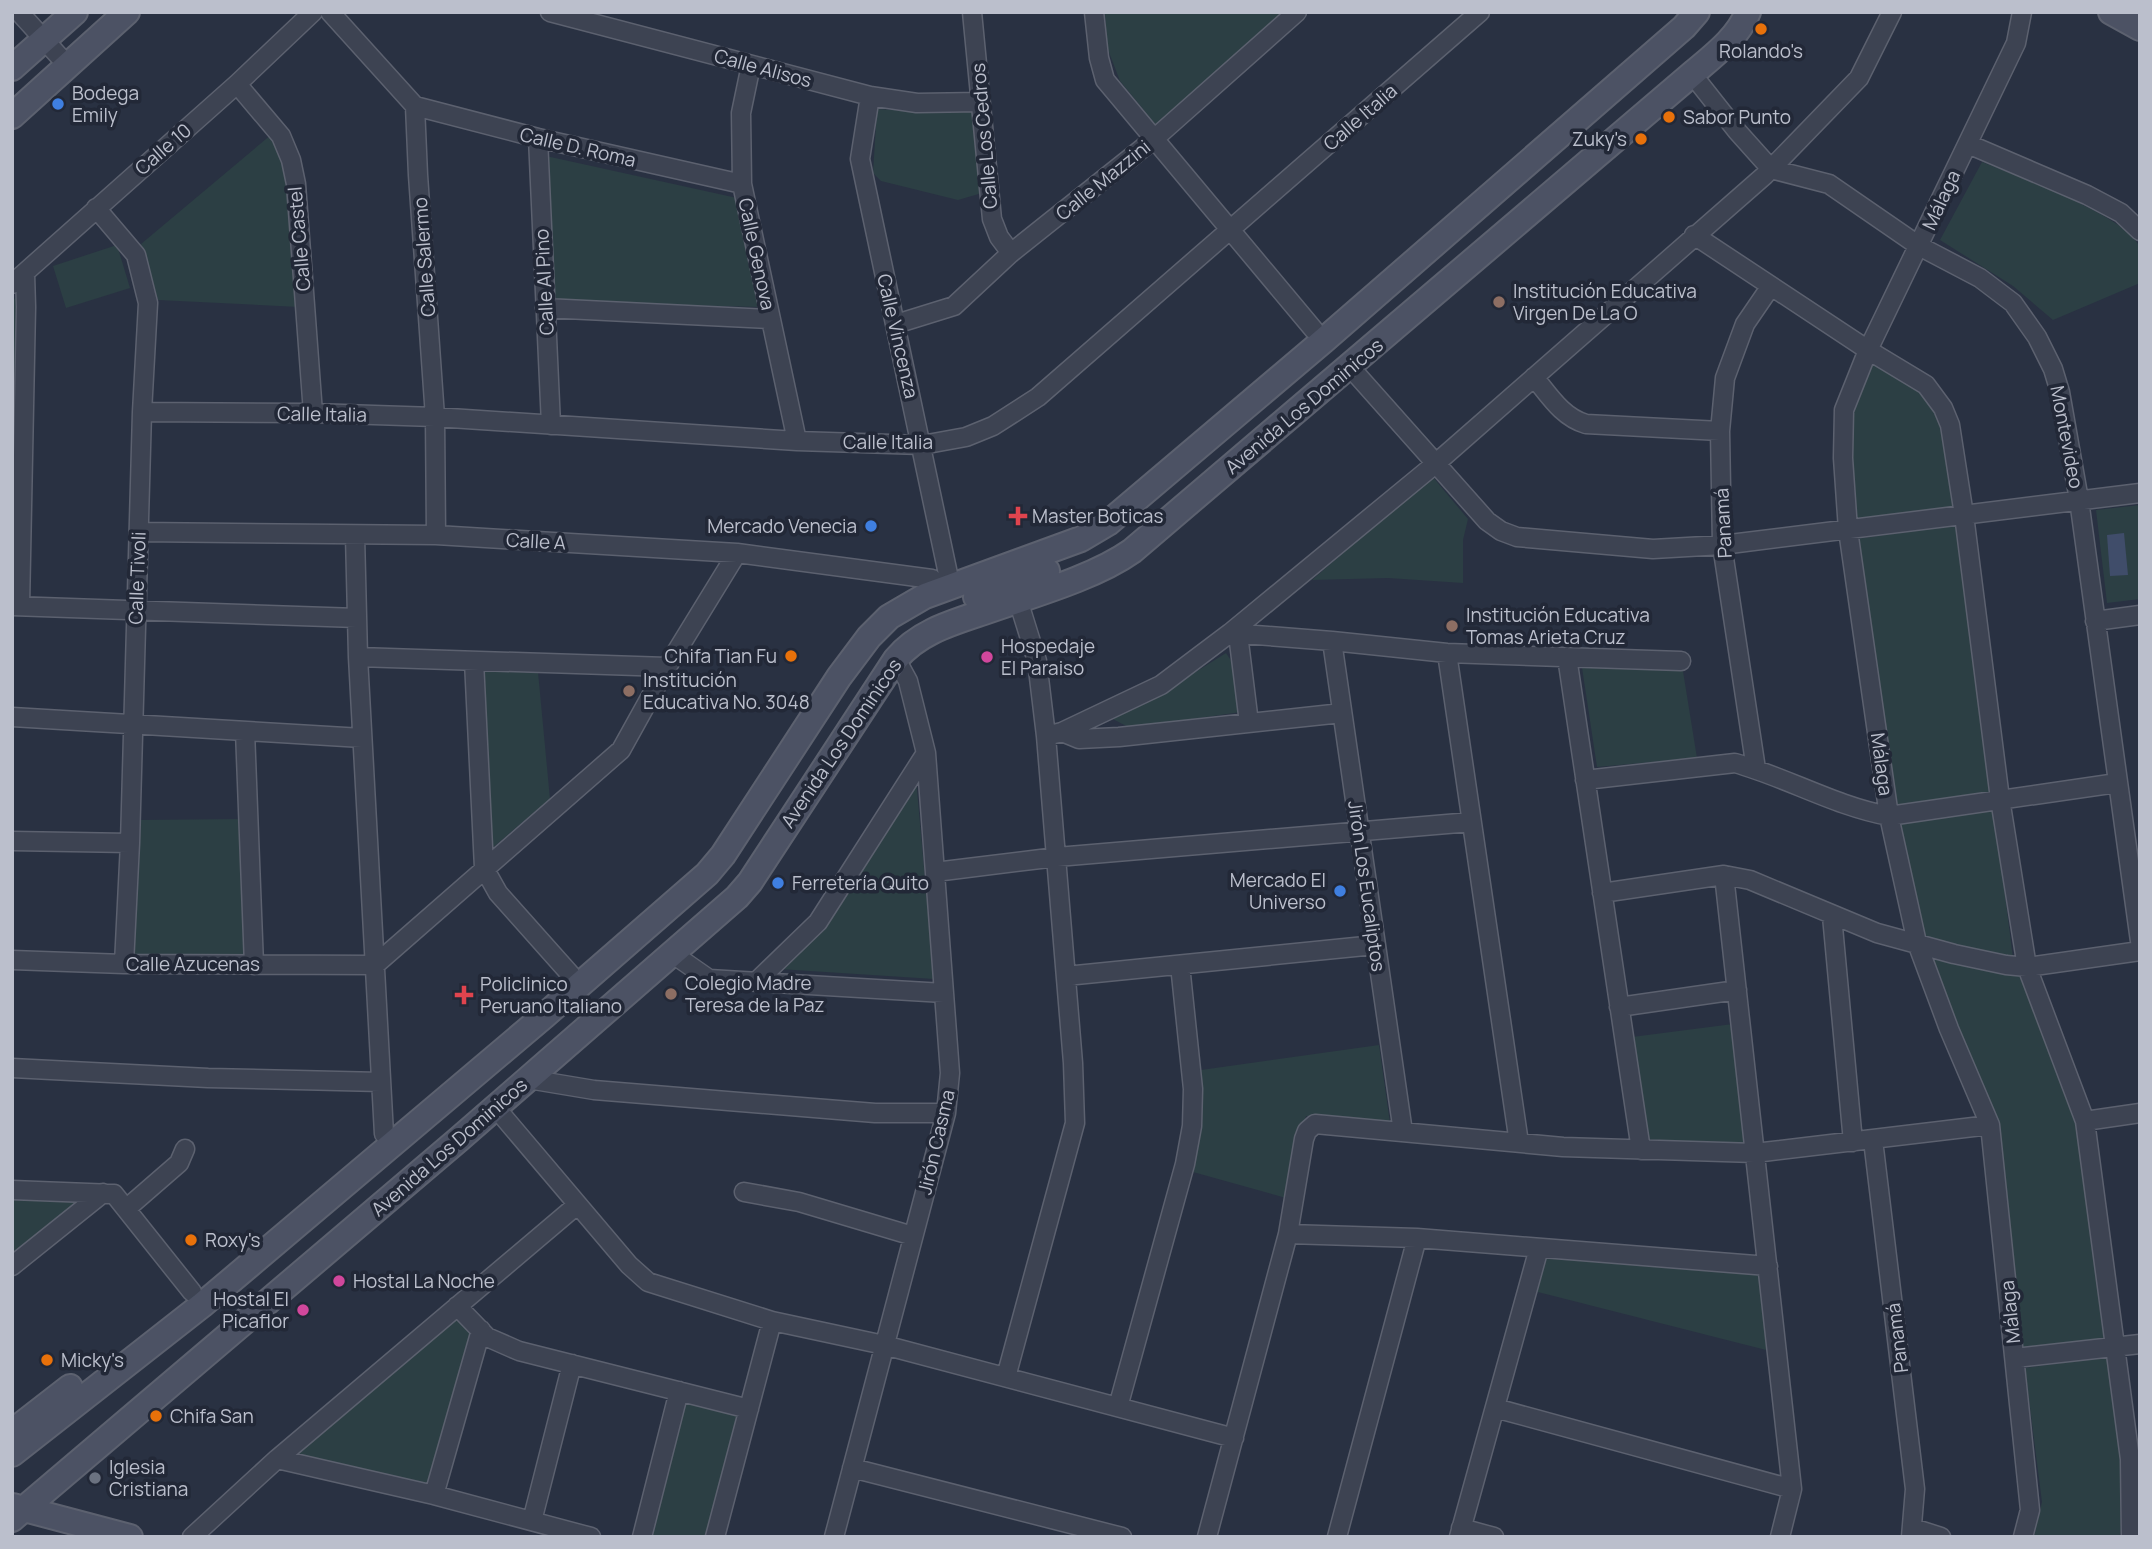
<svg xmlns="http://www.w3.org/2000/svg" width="2152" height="1549" font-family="Manrope,sans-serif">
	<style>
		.green { fill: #2c3f44 }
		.water { fill: #404d6a }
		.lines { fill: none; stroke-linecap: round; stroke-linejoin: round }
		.street-casing { stroke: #5c616f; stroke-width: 21 }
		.secondary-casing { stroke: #5c616f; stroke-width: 28 }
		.street { stroke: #3d4352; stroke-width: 18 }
		.secondary { stroke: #4c5264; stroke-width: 24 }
		.food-dot { fill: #e8710a; stroke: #222837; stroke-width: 2.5 }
		.shop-dot { fill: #3f7fe0; stroke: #222837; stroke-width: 2.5 }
		.education-dot { fill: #8d6e63; stroke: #222837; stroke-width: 2.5 }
		.health-dot { fill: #e0444e; stroke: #222837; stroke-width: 2.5 }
		.hotel-dot { fill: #d1479c; stroke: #222837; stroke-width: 2.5 }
		.worship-dot { fill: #6b7280; stroke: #222837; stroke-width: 2.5 }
		.labels { text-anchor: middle; stroke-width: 7; stroke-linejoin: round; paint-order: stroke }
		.poi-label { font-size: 19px; fill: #bbbfcc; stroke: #222837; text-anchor: start }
		.street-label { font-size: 19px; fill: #bbbfcc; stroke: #222837 }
	</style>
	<rect width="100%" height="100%" fill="#293142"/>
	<path class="green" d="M1105 12H1285L1156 125 1120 81 1107 47Z
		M877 109 930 112 974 109 982 193 958 200 881 181 873 173Z
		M272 134 288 168 299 307 158 300 141 244Z
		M546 156 737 198 760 307 555 302Z
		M1982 162C2014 175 2127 216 2139 246 2143 255 2140 273 2140 283L2053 320 2013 286 1940 240Z
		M117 245 130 288 66 308 53 266Z
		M18 296 16 464H12V301Z
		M1870 361 1921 387 1939 410 1957 508 1854 523 1850 411Z
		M1432 476 1468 519 1463 540V583L1388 578 1312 580Z
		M2140 505V599L2107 603 2096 510Z
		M1958 525 1993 793 1893 809 1856 539Z
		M1226 653 1234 665 1241 712 1130 728 1111 718 1162 693Z
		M1581 661 1682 665 1697 758 1597 767Z
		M482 672H538L550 799 491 849Z
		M916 779 934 979 779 969Z
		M1994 809 2013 958 1925 938 1896 824Z
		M246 819 253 956 134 954 137 820Z
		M1926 953 2003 974H2024L2075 1111 2105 1342 2023 1353 1999 1135Z
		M1733 1024 1747 1144 1647 1143 1632 1037Z
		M1379 1045 1390 1123 1306 1116 1286 1198 1193 1172 1201 1070Z
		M12 1196 84 1199 12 1257Z
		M1544 1255 1759 1274 1770 1351 1534 1291Z
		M455 1319 473 1333 429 1487 295 1453Z
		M2107 1357 2121 1455 2123 1526 2119 1537H2034L2042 1502 2025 1368Z
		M685 1400 741 1413 708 1537H648Z"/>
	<path class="water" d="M2124 533 2128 575 2110 576 2107 535Z"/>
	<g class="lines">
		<g class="street-casing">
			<path id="street" d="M19 12 68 66
				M330 12 415 106 418 175 435 417 436 535
				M550 12 870 96 917 103 980 102
				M972 12 992 219 999 237 1011 253
				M1094 12 1099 58 1105 80 1314 330
				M2022 12 2016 43 1868 350 1844 410 1843 458 1848 530 1889 816 1917 943 1949 1029 1990 1125 2030 1510 2023 1537
				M751 65 741 113 742 184 797 441
				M1692 74 1737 131 1771 169 1829 184 1919 246 1980 278 2013 303 2037 337 2053 369 2060 392 2079 500 2140 941
				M237 84 281 136 291 160 296 184 313 413
				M870 96 860 159 948 574
				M415 106 538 138 742 184
				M538 138 551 425
				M1968 144 2087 195 2121 213 2140 231
				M96 208 136 255 148 303 142 412 130 843 124 964
				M1694 235 1868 350 1926 385 1943 408 1950 425 1964 515 2000 799 2027 967 2085 1121 2130 1459 2131 1537
				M12 284 237 84 313 12
				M545 308 771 319
				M896 324 954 306 1011 253 1154 139 1297 12
				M1350 367 1487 521 1501 531 1517 537 1653 549 1722 545 2140 493
				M1534 377C1549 395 1562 417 1586 424L1720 431
				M142 412 313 413 435 417 797 441 922 445 966 437 993 426 1038 397 1480 12
				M139 532 436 535 737 553 932 579
				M355 535 358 657 384 1134
				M12 606 357 618
				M20 606 26 307 25 273
				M2095 621 2140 615
				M1230 633 1332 641 1447 653 1681 661
				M1238 634 1249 723
				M1332 641 1403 1132
				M1447 653 1519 1143
				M358 657 667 667
				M1567 657 1641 1150
				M474 661 484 868 498 893 571 975
				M12 717 362 738
				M245 731 254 965
				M1062 732 1079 739 1119 737 1342 713
				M1046 736 1062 732 1161 685 1230 633 1434 465 1765 175 1859 78 1892 12
				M1756 769 1722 545 1720 431 1725 378 1745 324 1771 286
				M1585 780 1735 763C1788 778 1835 806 1889 816L2117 783
				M12 841 130 843
				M935 872 1057 857 1471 822
				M1724 875 1792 1489 1780 1537
				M1602 893 1724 875 1750 880 1877 933 1954 954 2006 965 2027 967 2140 951
				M1832 916 1853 1142
				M673 954 709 979 944 993
				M12 960 124 964 375 965 621 750 667 667 737 553
				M1066 976 1375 945
				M757 981 818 922 926 753
				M1619 1007 1737 990
				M12 1068 208 1078 381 1082
				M528 1079 594 1090 875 1113H946
				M496 1108 629 1265 648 1282 772 1321 884 1345 1234 1438
				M2085 1121 2140 1113
				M1873 1140 1915 1489 1911 1537
				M12 1190 114 1194 192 1292
				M744 1192 799 1202 913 1236
				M126 1209 179 1163 185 1149
				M1288 1234 1417 1238 1768 1266
				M12 1266 103 1193
				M457 1306 487 1337 519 1351 749 1409
				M2015 1358 2140 1344
				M1006 1377 1075 1123 1073 1063 1046 736 1037 661 1018 600
				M1118 1407 1185 1164 1192 1126 1193 1089 1180 965
				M1495 1408 1792 1489
				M277 1459 434 1495 591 1537
				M852 1468 1122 1537
				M434 1495 481 1330
				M532 1521 572 1364
				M1461 1528 1494 1537
				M1913 1528 1941 1537
				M192 1537 277 1459 577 1205
				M642 1537 679 1391
				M715 1537 772 1321
				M834 1537 946 1113 950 1073 926 753 908 681 896 659
				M1207 1537 1288 1234 1304 1139 1307 1131 1315 1124 1563 1147 1755 1153 1990 1125
				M1337 1537 1417 1238
				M1459 1537 1539 1248"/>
		</g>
		<g class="secondary-casing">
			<path id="secondary" d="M2111 12 2140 28
				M12 68 75 12
				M12 116 127 12
				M976 597 1047 571
				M12 1432 70 1387
				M12 1454 202 1305 544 1016 707 874 723 855 839 677 869 637 889 617 925 596 1081 539 1108 523 1323 341 1684 27 1697 12
				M13 1506 130 1537
				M12 1519 458 1140 737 897 750 882 896 659C919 632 951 623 984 612 1029 596 1094 578 1132 551L1692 74C1713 56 1737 39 1748 12"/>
		</g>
		<use href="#street" class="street"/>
		<use href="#secondary" class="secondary"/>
	</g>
	<g class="food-dot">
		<circle cx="1761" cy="29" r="7"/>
		<circle cx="1669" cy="117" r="7"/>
		<circle cx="1641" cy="139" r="7"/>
		<circle cx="791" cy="656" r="7"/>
		<circle cx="191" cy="1240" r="7"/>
		<circle cx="47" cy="1360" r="7"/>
		<circle cx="156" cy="1416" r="7"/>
	</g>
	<g class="shop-dot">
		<circle cx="58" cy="104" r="7"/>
		<circle cx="871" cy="526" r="7"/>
		<circle cx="778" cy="883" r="7"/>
		<circle cx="1340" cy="891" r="7"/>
	</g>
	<g class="education-dot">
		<circle cx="1499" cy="302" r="7"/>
		<circle cx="1452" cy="626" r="7"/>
		<circle cx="629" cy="691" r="7"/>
		<circle cx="671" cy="994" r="7"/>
	</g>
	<g class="health-dot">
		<path d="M1014.5 505.5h7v7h7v7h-7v7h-7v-7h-7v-7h7z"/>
		<path d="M460.5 984.5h7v7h7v7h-7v7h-7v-7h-7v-7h7z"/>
	</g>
	<g class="hotel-dot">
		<circle cx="987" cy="657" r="7"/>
		<circle cx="339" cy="1281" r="7"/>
		<circle cx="303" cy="1310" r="7"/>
	</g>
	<circle class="worship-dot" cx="95" cy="1478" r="7"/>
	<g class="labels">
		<g class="poi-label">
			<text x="1761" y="58" text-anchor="middle">Rolando's</text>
			<text x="72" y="100">Bodega<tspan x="72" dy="22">Emily</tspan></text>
			<text x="1683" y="124">Sabor Punto</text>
			<text x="1627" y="146" text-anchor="end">Zuky's</text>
			<text x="1513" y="298">Institución Educativa<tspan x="1513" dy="22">Virgen De La O</tspan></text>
			<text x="1032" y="523">Master Boticas</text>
			<text x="857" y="533" text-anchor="end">Mercado Venecia</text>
			<text x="1466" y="622">Institución Educativa<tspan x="1466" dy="22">Tomas Arieta Cruz</tspan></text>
			<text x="1001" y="653">Hospedaje<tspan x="1001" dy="22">El Paraiso</tspan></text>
			<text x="777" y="663" text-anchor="end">Chifa Tian Fu</text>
			<text x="643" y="687">Institución<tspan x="643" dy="22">Educativa No. 3048</tspan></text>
			<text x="1326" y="887" text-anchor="end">Mercado El<tspan x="1326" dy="22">Universo</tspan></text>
			<text x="792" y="890">Ferretería Quito</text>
			<text x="685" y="990">Colegio Madre<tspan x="685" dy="22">Teresa de la Paz</tspan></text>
			<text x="480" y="991">Policlinico<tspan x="480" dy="22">Peruano Italiano</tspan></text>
			<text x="205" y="1247">Roxy's</text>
			<text x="353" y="1288">Hostal La Noche</text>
			<text x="289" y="1306" text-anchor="end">Hostal El<tspan x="289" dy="22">Picaflor</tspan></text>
			<text x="61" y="1367">Micky's</text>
			<text x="170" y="1423">Chifa San</text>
			<text x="109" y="1474">Iglesia<tspan x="109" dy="22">Cristiana</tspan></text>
		</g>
		<g class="street-label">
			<text transform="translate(763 68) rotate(15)" y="7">Calle Alisos</text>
			<text transform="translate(1360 117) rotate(-41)" y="7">Calle Italia</text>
			<text transform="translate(984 136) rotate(-95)" y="7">Calle Los Cedros</text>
			<text transform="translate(578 147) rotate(13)" y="7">Calle D. Roma</text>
			<text transform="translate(163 149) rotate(-41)" y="7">Calle 10</text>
			<text transform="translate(1103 180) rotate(-39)" y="7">Calle Mazzini</text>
			<text transform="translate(1941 200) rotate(-65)" y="7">Málaga</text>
			<text transform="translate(299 239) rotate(-95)" y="7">Calle Castel</text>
			<text transform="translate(757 254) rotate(78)" y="7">Calle Genova</text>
			<text transform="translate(424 257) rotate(-94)" y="7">Calle Salermo</text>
			<text transform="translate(544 282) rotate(-93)" y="7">Calle Al Pino</text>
			<text transform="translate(898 336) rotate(77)" y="7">Calle Vincenza</text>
			<text transform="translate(1304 406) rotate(-40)" y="7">Avenida Los Dominicos</text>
			<text transform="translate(322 414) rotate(1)" y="7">Calle Italia</text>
			<text transform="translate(2067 437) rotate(79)" y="7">Montevideo</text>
			<text x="888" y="449">Calle Italia</text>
			<text transform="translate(1723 523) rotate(-93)" y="7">Panamá</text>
			<text transform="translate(536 541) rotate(3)" y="7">Calle A</text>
			<text transform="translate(137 578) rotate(-88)" y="7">Calle Tivoli</text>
			<text transform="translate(841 743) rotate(-56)" y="7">Avenida Los Dominicos</text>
			<text transform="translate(1882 764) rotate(82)" y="7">Málaga</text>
			<text transform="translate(1367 886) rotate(82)" y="7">Jirón Los Eucaliptos</text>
			<text x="193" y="971">Calle Azucenas</text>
			<text transform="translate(936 1142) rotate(-77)" y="7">Jirón Casma</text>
			<text transform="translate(449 1147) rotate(-41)" y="7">Avenida Los Dominicos</text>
			<text transform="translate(2010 1312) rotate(-96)" y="7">Málaga</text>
			<text transform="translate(1897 1338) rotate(-97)" y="7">Panamá</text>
		</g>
	</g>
	<rect width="2152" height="1549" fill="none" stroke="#bbbfcc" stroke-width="28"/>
</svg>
